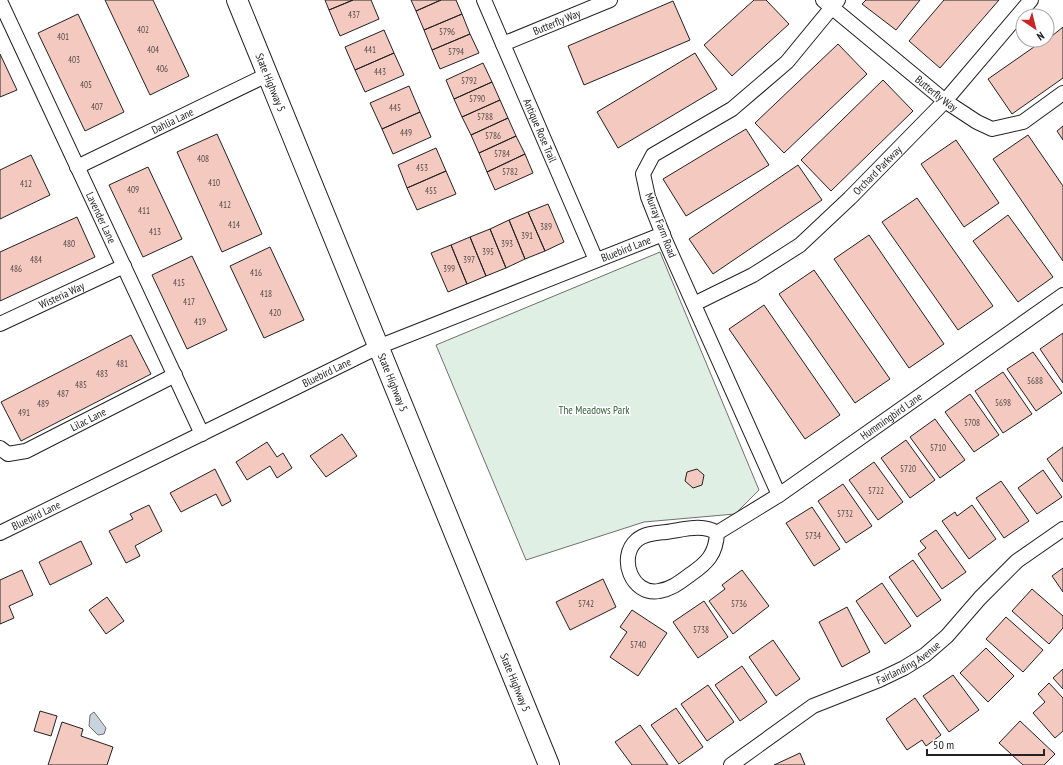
<svg xmlns="http://www.w3.org/2000/svg" width="1063" height="765" font-family="'PT Sans Narrow',sans-serif">
	<style>
		.green { fill: #e0efe3; stroke: #6f6f6f }
		.water { fill: #c7d3dd; stroke: #6f6f6f }
		.building { fill: #f3c9c0; stroke: #222 }
		.lines { fill: none; stroke-linecap: round; stroke-linejoin: round }
		.minor-casing { stroke: #222; stroke-width: 16 }
		.secondary-casing { stroke: #222; stroke-width: 22 }
		.minor { stroke: #fff; stroke-width: 14 }
		.secondary { stroke: #fff; stroke-width: 20 }
		.labels { text-anchor: middle; stroke-width: 3; stroke-linejoin: round; paint-order: stroke }
		.number-label { font-size: 9px; fill: #564c4a }
		.street-label { font-size: 11px; fill: #222; stroke: #fff }
		.park-label { font-size: 11px; fill: #2f5e38; stroke: #fff }
	</style>
	<rect width="100%" height="100%" fill="#fff"/>
	<path class="green" d="M660 252 759 490 735 514 644 522 526 560 436 345Z"/>
	<path class="water" d="M94 712 106 728 104 734 98 735 89 726 90 715Z"/>
	<path class="building" d="M105 0H153L189 76 150 95Z
		M325 0H353L329 10Z
		M353 0H371L379 19 340 36 329 10Z
		M411 0H441L416 11Z
		M441 0H456L462 14 424 30 416 11Z
		M754 0H766L789 24 732 76 704 45Z
		M866 0H920L896 30 862 4Z
		M944 0H999L940 68 909 41Z
		M673 1 690 40 584 85 568 46Z
		M78 14 124 112 85 131 38 33Z
		M462 14 470 34 432 50 424 30Z
		M1063 27V78L1012 114 988 79 1044 40H1047Z
		M384 30 394 53 355 70 345 47Z
		M470 34 479 53 440 69 432 50Z
		M838 44 867 74 784 153 755 123Z
		M394 53 404 75 365 92 355 70Z
		M695 53 717 89 618 148 597 112Z
		M0 54 17 90 0 97Z
		M483 63 492 82 454 99 446 80Z
		M883 80 913 111 831 191 801 160Z
		M492 82 500 100 462 117 454 99Z
		M409 86 420 112 382 129 370 103Z
		M500 100 508 118 471 135 462 117Z
		M420 112 431 137 393 154 382 129Z
		M508 118 516 136 479 153 471 135Z
		M1063 126V140L1057 131Z
		M746 129 769 165 686 216 663 179Z
		M217 134 262 234 222 252 177 152Z
		M1028 135 1063 186V261L993 159Z
		M516 136 525 154 487 172 479 153Z
		M956 140 999 203 964 227 921 164Z
		M436 148 446 171 407 188 398 165Z
		M525 154 533 173 495 190 487 172Z
		M31 155 50 195 0 219V170Z
		M798 165 822 200 713 274 689 239Z
		M148 167 182 239 143 257 109 185Z
		M446 171 456 194 417 210 407 188Z
		M917 198 993 306 958 330 882 222Z
		M548 204 564 242 545 251 528 212Z
		M528 212 545 251 525 259 509 220Z
		M1008 215 1053 277 1018 302 973 241Z
		M77 217 95 257 0 301V252Z
		M509 220 525 259 506 268 490 229Z
		M490 229 506 268 486 276 470 237Z
		M869 235 944 344 909 368 834 259Z
		M470 237 486 276 467 284 451 245Z
		M451 245 467 284 448 292 431 253Z
		M270 247 304 320 264 338 230 266Z
		M192 256 227 330 187 349 152 275Z
		M814 270 890 379 855 403 779 294Z
		M764 305 840 415 805 439 729 329Z
		M1063 333V383L1040 349Z
		M131 335 151 374 21 441 1 402Z
		M1033 352 1062 393 1036 411 1007 369Z
		M1003 372 1032 414 1003 433 975 391Z
		M970 394 999 435 974 452 945 412Z
		M935 419 965 460 940 478 910 437Z
		M342 434 357 456 326 477 310 456Z
		M906 440 935 480 910 498 881 458Z
		M267 442 277 457 283 453 292 468 277 478 270 466 247 480 236 462Z
		M1063 447V482L1047 459Z
		M874 462 903 502 878 520 849 480Z
		M215 469 231 501 222 506 216 494 181 512 170 493Z
		M697 469 704 475 702 485 693 488 685 481 687 472Z
		M1043 470 1062 497 1037 514 1018 488Z
		M1001 481 1029 521 1004 538 976 498Z
		M843 484 872 526 846 543 818 501Z
		M149 505 162 531 135 546 140 556 126 563 109 531 133 519 130 514Z
		M972 505 996 539 969 559 942 521 955 512 957 516Z
		M812 507 840 549 814 566 786 523Z
		M936 530 966 572 942 589 918 554 926 548 920 541Z
		M81 541 92 564 50 585 39 562Z
		M913 560 941 600 917 617 889 577Z
		M1063 568V592L1052 576Z
		M22 570 33 595 9 606 14 618 0 624V580Z
		M742 570 769 606 733 634 709 601 725 589 722 585Z
		M603 579 616 607 570 630 556 602Z
		M882 583 911 626 885 644 856 601Z
		M1032 589 1063 616V628L1049 644 1012 611Z
		M107 597 124 621 106 634 89 610Z
		M704 601 728 637 698 658 673 622Z
		M847 607 870 652 842 667 819 622Z
		M632 610 667 633 638 676 610 657 627 632 620 627Z
		M1006 617 1043 650 1023 672 986 639Z
		M773 640 800 679 776 696 749 657Z
		M986 648 1014 676 988 702 960 673Z
		M742 666 767 702 740 721 715 685Z
		M1063 669V689L1053 678Z
		M953 675 979 710 949 732 923 696Z
		M1049 683 1063 698V731L1055 738 1033 713 1045 702 1038 694Z
		M708 685 734 722 707 741 681 704Z
		M915 698 941 735 926 746 922 740 907 750 886 719Z
		M676 708 703 747 679 764 651 725Z
		M40 711 57 716 51 736 34 731Z
		M1020 721 1055 754 1044 765H1023L999 743Z
		M62 722 83 729 81 736 113 747 107 765H48Z
		M640 725 668 765H632L615 742Z
		M800 753 805 765H774Z"/>
	<g class="lines">
		<g class="minor-casing">
			<g id="minor">
				<path id="s1" d="M484 0 596 260"/>
				<path id="s2" d="M823 0 945 101 977 122 992 129 1023 122 1063 93"/>
				<path id="s3" d="M0 1 202 434"/>
				<path id="s4" d="M503 44 610 0"/>
				<path id="s5" d="M77 167 267 75"/>
				<path id="s6" d="M694 304 753 275 800 245 850 198 945 101 1031 0"/>
				<path id="s7" d="M0 324 124 266"/>
				<path id="s8" d="M0 448 8 454 26 451 175 375"/>
				<path d="M779 495 665 240 648 197 643 174 653 155 732 109 787 62 838 0"/>
				<path id="s9" d="M0 533 378 347 663 234"/>
				<path id="s10" d="M717 533C716 554 707 563 691 574 680 582 672 589 659 591 632 596 617 557 637 540 645 533 657 533 666 532 682 530 703 523 717 533L779 495 1063 295"/>
				<path id="s11" d="M731 765 813 706 879 680 904 668 925 655 947 636 980 598 1017 561 1063 529"/>
			</g>
		</g>
		<g class="secondary-casing">
			<g id="secondary">
				<path id="s12" d="M237 0 549 765"/>
			</g>
		</g>
		<use href="#minor" class="minor"/>
		<use href="#secondary" class="secondary"/>
	</g>
	<g class="labels">
		<g class="number-label">
			<text x="354" y="18">437</text>
			<text x="143" y="33">402</text>
			<text x="447" y="35">5796</text>
			<text x="63" y="40">401</text>
			<text x="153" y="53">404</text>
			<text x="370" y="53">441</text>
			<text x="456" y="55">5794</text>
			<text x="74" y="63">403</text>
			<text x="162" y="72">406</text>
			<text x="380" y="75">443</text>
			<text x="469" y="84">5792</text>
			<text x="86" y="88">405</text>
			<text x="477" y="102">5790</text>
			<text x="97" y="110">407</text>
			<text x="395" y="111">445</text>
			<text x="485" y="120">5788</text>
			<text x="406" y="136">449</text>
			<text x="493" y="139">5786</text>
			<text x="502" y="157">5784</text>
			<text x="203" y="162">408</text>
			<text x="422" y="171">453</text>
			<text x="510" y="175">5782</text>
			<text x="214" y="186">410</text>
			<text x="26" y="187">412</text>
			<text x="133" y="193">409</text>
			<text x="431" y="194">455</text>
			<text x="225" y="208">412</text>
			<text x="144" y="214">411</text>
			<text x="234" y="228">414</text>
			<text x="546" y="230">389</text>
			<text x="155" y="235">413</text>
			<text x="527" y="239">391</text>
			<text x="69" y="247">480</text>
			<text x="507" y="247">393</text>
			<text x="488" y="255">395</text>
			<text x="36" y="263">484</text>
			<text x="469" y="263">397</text>
			<text x="16" y="272">486</text>
			<text x="449" y="272">399</text>
			<text x="256" y="276">416</text>
			<text x="179" y="286">415</text>
			<text x="266" y="297">418</text>
			<text x="189" y="305">417</text>
			<text x="275" y="316">420</text>
			<text x="200" y="325">419</text>
			<text x="122" y="367">481</text>
			<text x="102" y="377">483</text>
			<text x="1035" y="384">5688</text>
			<text x="81" y="388">485</text>
			<text x="63" y="397">487</text>
			<text x="1003" y="406">5698</text>
			<text x="43" y="407">489</text>
			<text x="24" y="416">491</text>
			<text x="972" y="426">5708</text>
			<text x="938" y="451">5710</text>
			<text x="908" y="472">5720</text>
			<text x="876" y="494">5722</text>
			<text x="845" y="517">5732</text>
			<text x="813" y="539">5734</text>
			<text x="586" y="607">5742</text>
			<text x="739" y="607">5736</text>
			<text x="701" y="633">5738</text>
			<text x="638" y="648">5740</text>
		</g>
		<g class="street-label">
			<text dy="4" stroke="none"><textPath href="#s4" startOffset="58">Butterfly Way</textPath></text>
			<text dy="4" stroke="none"><textPath href="#s12" startOffset="89">State Highway 5</textPath></text>
			<text dy="4" stroke="none"><textPath href="#s2" startOffset="147">Butterfly Way</textPath></text>
			<text dy="4" stroke="none"><textPath href="#s5" startOffset="106">Dahlia Lane</textPath></text>
			<text dy="4" stroke="none"><textPath href="#s1" startOffset="142">Antique Rose Trail</textPath></text>
			<text dy="4" stroke="none"><textPath href="#s6" startOffset="229">Orchard Parkway</textPath></text>
			<text dy="4" stroke="none"><textPath href="#s3" startOffset="239">Lavender Lane</textPath></text>
			<text transform="translate(661 225) rotate(69)" y="4">Murray Farm Road</text>
			<text dy="4" stroke="none"><textPath href="#s9" startOffset="688">Bluebird Lane</textPath></text>
			<text dy="4" stroke="none"><textPath href="#s7" startOffset="68">Wisteria Way</textPath></text>
			<text dy="4" stroke="none"><textPath href="#s9" startOffset="364">Bluebird Lane</textPath></text>
			<text dy="4" stroke="none"><textPath href="#s12" startOffset="413">State Highway 5</textPath></text>
			<text dy="4" stroke="none"><textPath href="#s10" startOffset="453">Hummingbird Lane</textPath></text>
			<text dy="4" stroke="none"><textPath href="#s8" startOffset="98">Lilac Lane</textPath></text>
			<text dy="4" stroke="none"><textPath href="#s9" startOffset="40">Bluebird Lane</textPath></text>
			<text dy="4" stroke="none"><textPath href="#s11" startOffset="206">Fairlanding Avenue</textPath></text>
			<text dy="4" stroke="none"><textPath href="#s12" startOffset="737">State Highway 5</textPath></text>
		</g>
		<g class="park-label">
			<text x="594" y="414">The Meadows Park</text>
		</g>
	</g>
	<g transform="translate(1035 28) rotate(145)"><circle r="19" fill="#ffffff" stroke="#a7a7a7"/>
	<path d="M0-3L7 15L0 10L-7 15Z" fill="#c62828"/>
	<text y="-6" font-size="11" font-weight="bold" text-anchor="middle" fill="#222222">N</text>
	</g>
	<path d="M927 749v6h117v-6" fill="none" stroke="#222222" stroke-width="2"/>
	<text x="933" y="749" font-size="12" fill="#222222" stroke="#ffffff" stroke-width="3" paint-order="stroke">50 m</text>
</svg>
